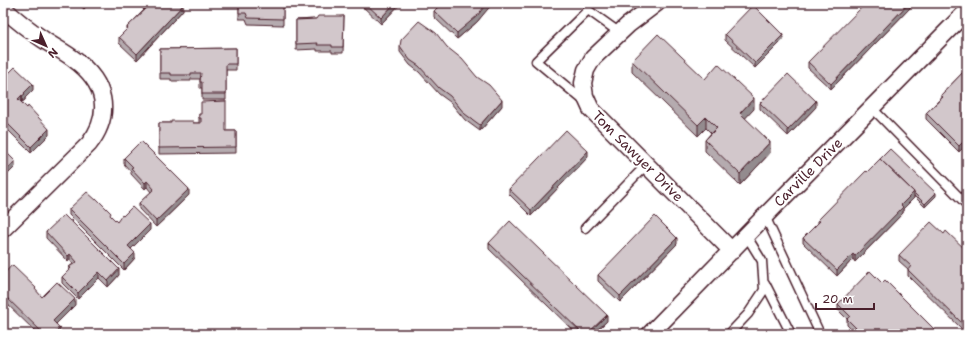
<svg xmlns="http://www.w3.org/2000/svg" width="970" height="337" font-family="'Shantell Sans',sans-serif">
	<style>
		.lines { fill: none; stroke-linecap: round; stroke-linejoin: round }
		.lane-casing { stroke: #4a1f2b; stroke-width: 11 }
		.street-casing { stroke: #4a1f2b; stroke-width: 19 }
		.lane { stroke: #fff; stroke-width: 8 }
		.street { stroke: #fff; stroke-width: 16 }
		.wall { fill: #b5abaf; stroke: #4a1f2b }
		.shaded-wall { fill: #938b8e; stroke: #4a1f2b }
		.building { fill: #d2c7cb; stroke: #4a1f2b }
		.labels { text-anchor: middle; stroke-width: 4; stroke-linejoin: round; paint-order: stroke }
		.street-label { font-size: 14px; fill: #4a1f2b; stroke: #fff }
	</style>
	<rect width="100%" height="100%" fill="#fff"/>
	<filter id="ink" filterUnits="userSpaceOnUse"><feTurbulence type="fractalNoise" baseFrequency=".025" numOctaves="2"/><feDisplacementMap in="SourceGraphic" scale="8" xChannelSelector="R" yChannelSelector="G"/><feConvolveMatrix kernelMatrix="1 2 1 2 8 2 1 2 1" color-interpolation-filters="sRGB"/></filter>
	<g filter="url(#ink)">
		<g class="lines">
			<g class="lane-casing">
				<path id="lane" d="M584 101 536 61 588 10 620 33
					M872 108 967 205
					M765 216 820 334
					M585 228 646 165
					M765 283 791 334
					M729 334 748 314 764 290 762 261 746 235"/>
			</g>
			<g class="street-casing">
				<path id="street" d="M657 3 628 25 593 58 586 70 583 83 585 96 591 109 732 251
					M3 8C16 20 29 30 44 40 54 47 65 52 75 60 105 82 113 113 89 144L3 229
					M650 334 765 216 967 11"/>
			</g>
			<use href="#lane" class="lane"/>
			<use href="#street" class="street"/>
		</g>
		<path class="wall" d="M77 3H89L84 9Z
			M138 3H181L183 10 137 60 119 43V37L127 30V27L144 10Z
			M239 3H283V25L248 24 246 19H239Z
			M360 3H401L381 24 360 4Z
			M910 3V8L831 89 808 68V62Z
			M491 4 477 22 457 39 434 17V11Z
			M344 16 343 53H332V51H317V49L296 50V20L316 19Z
			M725 34 783 40 755 68 725 40Z
			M400 46 447 47 502 106 480 131 465 120 450 102 439 94 419 72 410 65 400 52Z
			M236 48V70H226V100H202V88H200V79H191V81H171V79H160V49Z
			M632 61 705 79 754 109 745 118 770 153 740 185 705 151V140L711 133 706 128 698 136 632 72Z
			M967 68 959 152 926 119V113L941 98V95Z
			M3 79 33 90 25 98V100L22 102V101L21 102 49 135 31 153 3 125Z
			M760 103 816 107 788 136 760 109Z
			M199 114 226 131H236V153L159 154V123H199Z
			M588 157 531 216 509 194V189Z
			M124 158 189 195 156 227 139 209V203L151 192 147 187 145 189 131 174V172L124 164Z
			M867 172 936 196 925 207 914 196V198L903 209V213L855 262 853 259 837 276 803 243V238L818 223V220Z
			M69 209 111 216 117 222 123 216 150 230 131 249 135 258 124 270 69 215Z
			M73 223 119 275 108 287 99 278 78 299 62 283V277L69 270V267L73 264 70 260 68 261 46 238V232Z
			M944 234 967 251V330L965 332 908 276V269L899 261V255Z
			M489 243 607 321 593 334H577L489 249Z
			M677 244 620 302 598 281V275Z
			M3 275 36 291 42 297 75 305 56 324 60 334H38L3 300Z
			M882 283 939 334H856L847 325V319L838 310V304Z"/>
		<path class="shaded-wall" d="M84 3H89L84 9Z
			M145 3V9L144 10V4Z
			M395 3H401L381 24V18Z
			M487 3H493L477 22 457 39V33Z
			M909 3H910V8L831 89V84Z
			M183 5V10L137 60V54Z
			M783 35V40L755 68V63Z
			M33 84V90L25 98V100L22 102V96L24 93Z
			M22 95V101L18 105V99Z
			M754 98V109L740 124V113Z
			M502 100V106L480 131V125Z
			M816 101V107L788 136V130Z
			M706 117V128L698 136V125Z
			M49 129V135L31 153V147Z
			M967 138V144L959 152V146Z
			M770 142V153L740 185V174Z
			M588 151V157L531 216V210Z
			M15 161V167L3 179V174Z
			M147 181V187L145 189V183Z
			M189 189V195L156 227V221Z
			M914 192V198L903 209V213L855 262V256L901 205Z
			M936 193V196L925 207V204Z
			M150 224V230L128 252V246Z
			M677 238V244L620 302V296Z
			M135 253V258L124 270V264Z
			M70 254V260L68 261V256Z
			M853 254V259L837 276V270Z
			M119 269V275L108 287V281Z
			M99 272V278L78 299V293Z
			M75 299V305L53 327V321Z
			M607 315V321L593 334H587Z
			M967 324V330L965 332V326Z
			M60 328V334H54Z"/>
		<path class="building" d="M146 3H181L183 5 137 54 119 37 128 28 127 27 149 6Z
			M239 3H283V19L248 18 246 13H239Z
			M365 3H395L381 18Z
			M442 3H487L477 16 457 33 434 11Z
			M866 3H909L831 84 808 62Z
			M753 5 783 35 755 63 725 34Z
			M318 16H344L343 47H332V45H317L318 43 296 44V20L316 19Z
			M419 21 436 33 447 47 462 59 477 77 489 85 502 100 480 125 465 114 450 96 439 88 419 66 410 60 400 46 401 40Z
			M658 34 705 79 718 64 754 98 740 113 770 142 740 174 705 140 717 128 706 117 698 125 632 61Z
			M236 48V64H226V94H202V82H200L201 73H191V75H171V73H160V49Z
			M15 67 33 84 24 93 25 94 22 96V95L18 99 27 108 28 106 49 129 31 147 3 119V79Z
			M967 68V138L959 146 926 113 943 97 941 95Z
			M788 74 816 101 788 130 760 103Z
			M226 101V131H236V147L159 148V123H171V121H193V123H201V118H199V114H201V102Z
			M566 130 588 151 531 210 509 189Z
			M141 141 189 189 156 221 139 203 154 189 147 181 145 183 131 168 133 167 124 158Z
			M3 149 15 161 3 174Z
			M890 149 936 193 925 204 914 193V192L880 159Z
			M880 159 914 192 901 205 903 207 855 256 853 254 837 270 803 238 820 221 818 220 866 171 867 172Z
			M87 192 96 200 97 199 111 213 110 215 117 222 122 215 123 216 132 207 150 224 128 246 135 253 124 264 69 209Z
			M64 215 70 221 72 220 73 221 72 222 119 269 108 281 99 272 78 293 62 277 71 268 69 267 77 262 70 254 68 256 46 232Z
			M655 216 677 238 620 296 598 275Z
			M510 221 607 315 587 334H583L489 243Z
			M931 222 944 234 946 231 967 251V324L965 326 908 270 911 266 899 255Z
			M12 265 36 288 35 289 42 297 57 282 75 299 53 321 60 328 54 334H44L3 294V275Z
			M870 271 882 283 885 280 939 334H862L847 319 850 316 838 304Z
			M3 318 7 334H3Z"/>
	</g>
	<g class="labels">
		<g class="street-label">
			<text transform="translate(638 156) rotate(45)" y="5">Tom Sawyer Drive</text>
			<text transform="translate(808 172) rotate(-45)" y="5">Carville Drive</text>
		</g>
	</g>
	<rect width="970" height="337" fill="none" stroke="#fff" stroke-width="16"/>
	<rect x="8" y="8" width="954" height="321" fill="none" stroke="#4a1f2b" stroke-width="1.5" filter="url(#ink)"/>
	<g transform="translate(46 46) rotate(135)" stroke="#ffffff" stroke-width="3" paint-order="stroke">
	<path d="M0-3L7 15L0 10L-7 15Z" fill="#4a1f2b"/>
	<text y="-6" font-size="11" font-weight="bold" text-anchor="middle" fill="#4a1f2b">N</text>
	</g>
	<path d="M816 303v6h58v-6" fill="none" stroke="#4a1f2b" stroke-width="2"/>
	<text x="822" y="303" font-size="12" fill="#4a1f2b" stroke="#ffffff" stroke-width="3" paint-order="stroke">20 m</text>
</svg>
